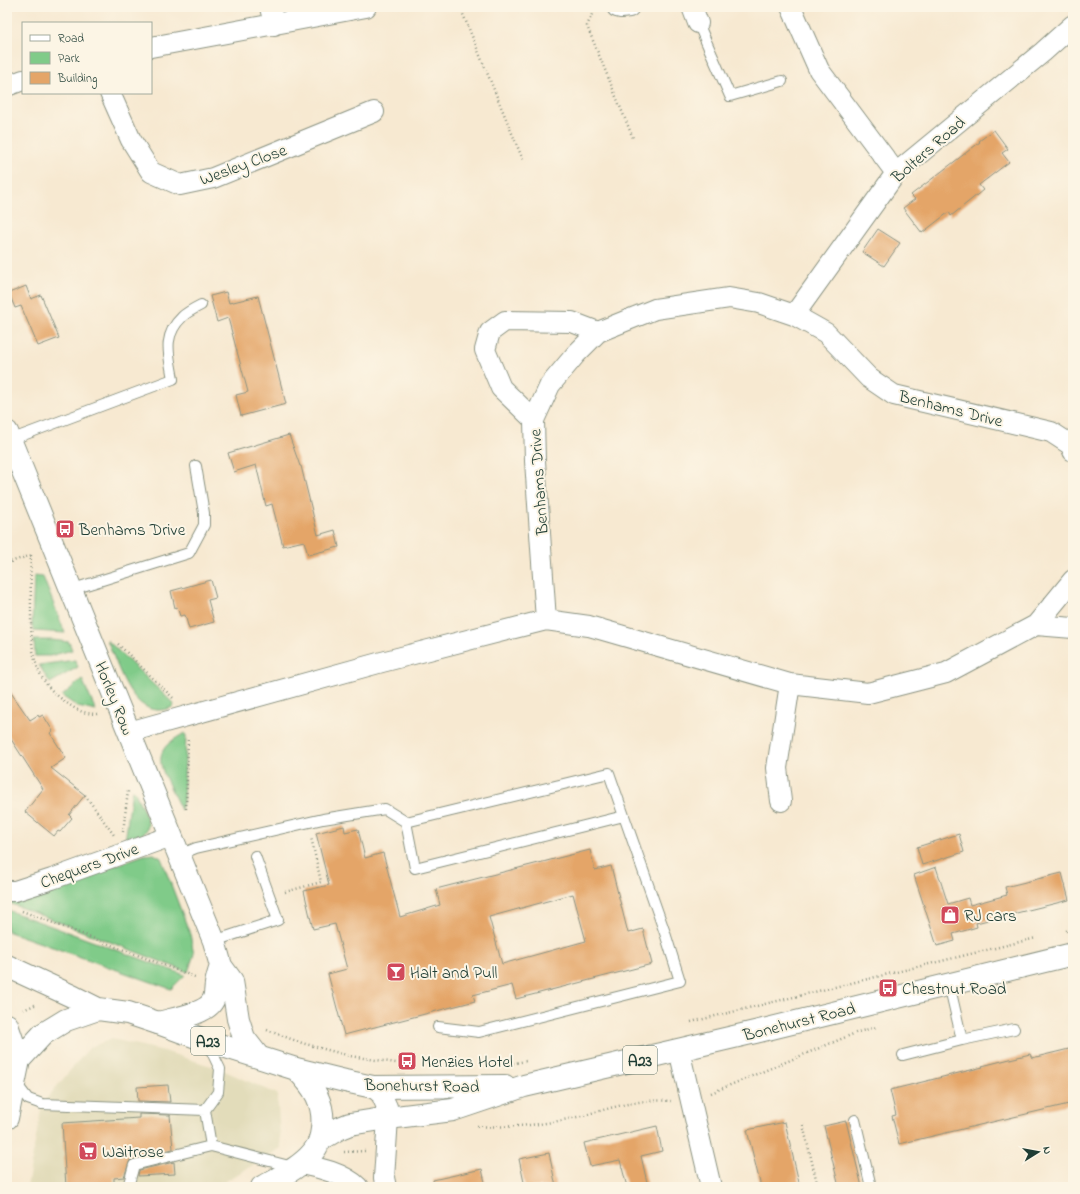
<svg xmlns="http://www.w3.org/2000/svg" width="1080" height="1194" font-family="'Indie Flower',sans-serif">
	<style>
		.built { fill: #e2dcba }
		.green { fill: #80cb89; stroke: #50845e }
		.building { fill: #e4a568; fill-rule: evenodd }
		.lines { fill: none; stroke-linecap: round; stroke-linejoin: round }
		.service-casing { stroke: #8b9382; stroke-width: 12 }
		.minor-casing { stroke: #8b9382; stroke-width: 22 }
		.tertiary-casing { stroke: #8b9382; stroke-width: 24 }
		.primary-casing { stroke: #8b9382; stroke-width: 24 }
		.path { stroke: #8b9382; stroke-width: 2.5; stroke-dasharray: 1 3; stroke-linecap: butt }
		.service { stroke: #fff; stroke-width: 10 }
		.minor { stroke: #fff; stroke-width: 20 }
		.tertiary { stroke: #fff; stroke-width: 22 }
		.primary { stroke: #fff; stroke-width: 22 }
		.labels { text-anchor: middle; stroke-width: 4; stroke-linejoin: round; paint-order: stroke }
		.shield { fill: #fcf5e5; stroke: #617469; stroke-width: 1 }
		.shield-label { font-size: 16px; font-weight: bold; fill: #1f3d34 }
		.street-label { font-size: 17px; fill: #1f3d34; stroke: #fcf5e5 }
		.poi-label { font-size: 17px; fill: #1f3d34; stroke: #fcf5e5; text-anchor: start }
	</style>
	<rect width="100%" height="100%" fill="#fcf5e5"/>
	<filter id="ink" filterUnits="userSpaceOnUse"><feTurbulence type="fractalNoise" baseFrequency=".025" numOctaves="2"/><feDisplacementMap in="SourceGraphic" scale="8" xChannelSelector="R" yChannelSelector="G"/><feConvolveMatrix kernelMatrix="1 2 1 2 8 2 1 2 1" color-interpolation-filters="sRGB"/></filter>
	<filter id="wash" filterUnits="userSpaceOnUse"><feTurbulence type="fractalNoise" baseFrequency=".012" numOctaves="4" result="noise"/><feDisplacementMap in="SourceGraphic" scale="16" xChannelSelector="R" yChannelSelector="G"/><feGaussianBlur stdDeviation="0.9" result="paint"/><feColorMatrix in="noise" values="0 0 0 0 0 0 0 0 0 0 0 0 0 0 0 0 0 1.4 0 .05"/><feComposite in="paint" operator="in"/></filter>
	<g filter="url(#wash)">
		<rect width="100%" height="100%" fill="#f7e9d1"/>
		<path class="built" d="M112 1039 164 1051 220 1069 277 1094 281 1148 216 1187H27L42 1104 90 1047Z"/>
		<path class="green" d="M34 576 43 577 65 633 34 631 32 626Z
			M34 640H52L69 642 72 650 50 656H35Z
			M107 640 174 704 173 707C170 708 165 710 161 710 130 713 117 662 107 640Z
			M75 660 78 667 50 683 39 665Z
			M82 679 96 711 78 707 62 696Z
			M185 733 186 736 183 801 181 810C176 800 172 791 167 781 155 756 160 746 185 733Z
			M132 789 135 792C137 798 148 818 148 824 148 835 134 840 125 842Z
			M154 854 161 858 190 934 194 954 188 972 9 903 144 855Z
			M7 910 185 975 171 989 7 931Z"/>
		<g id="blocks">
			<path class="building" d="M994 130 1008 149 1002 153 1009 162 979 185 983 190 951 216 949 212 922 233 903 208 915 199 911 195 980 142 979 141Z
				M878 229 900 243 884 266 862 252Z
				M26 286 31 299 41 295 59 338 38 346 21 306 15 308 9 293Z
				M226 292 229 303 258 296 286 404 241 416 236 395 248 392 228 318 217 322 210 296Z
				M289 435 300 466H301L318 535 335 530 339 547 308 555 304 541 283 546 272 504 266 506 256 465 234 472 228 453Z
				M211 580 216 598 208 600 214 622 189 629 185 615 180 616 177 607 175 608 171 591Z
				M7 687 30 720 38 715 39 717 43 715 53 731 50 733 66 758 51 768 85 795 69 815 72 818 60 832 58 831 54 836 25 812 43 789 7 733Z
				M344 826 345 832 358 829 365 858 383 853 400 917 440 905 436 889 590 850 595 870 611 866 628 933 643 929 652 964 516 999 512 985 473 995 475 1001 344 1035 328 974 347 969 335 924 313 929 304 891 329 885 316 833ZM573 894 586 941 502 964 489 917Z
				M959 834 964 852 922 865 917 847Z
				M936 867 948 904 968 898 970 905 1007 895 1005 887 1062 873 1069 900 976 923 977 927 953 934 955 941 937 946 914 875Z
				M1073 1048V1103L899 1144 892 1116 896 1115 890 1090 983 1067 982 1066 1030 1054 1032 1058Z
				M168 1085 170 1102 138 1101 137 1087Z
				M139 1114 170 1115 173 1149 130 1160 124 1177 114 1178V1187H66L62 1123 139 1118Z
				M846 1121 862 1187H839L824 1126Z
				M785 1122 800 1187H761L747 1130Z
				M657 1126 662 1151 641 1156 648 1187H627L620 1160 590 1166 584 1143Z
				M549 1153 556 1187H525L519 1159Z
				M174 1162 175 1174 138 1176 139 1170Z
				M482 1169 486 1187H434L433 1180Z"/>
		</g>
	</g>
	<g filter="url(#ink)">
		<use href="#blocks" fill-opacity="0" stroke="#8b9382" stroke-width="1"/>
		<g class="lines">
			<g class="service-casing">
				<path id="service" d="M698 23 730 96 782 81
					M10 440 173 379C169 355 162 336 182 317 187 312 195 308 201 305
					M70 590 189 553 204 525V513L196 466
					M179 855 196 848 323 819 385 809 406 822 609 773 624 816 415 868 406 822
					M214 941 278 920 255 856
					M949 984 962 1040 1014 1029
					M438 1027 479 1032 680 981 665 933 624 816
					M208 1044 220 1069 218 1092 205 1110 211 1146
					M903 1055 962 1040
					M15 1082 28 1099 42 1104 205 1110
					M855 1120 871 1187
					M128 1187 134 1165 211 1146 293 1167"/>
			</g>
			<g class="minor-casing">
				<path id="minor" d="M270 7 274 25
					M617 7 621 8 629 7
					M692 7 698 23
					M791 7 819 70 896 173
					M151 47 366 7
					M7 86 23 80
					M110 93 131 140 151 172 180 185 213 178 374 112
					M794 315 896 173 1043 52 1073 25
					M534 420 501 388 485 350 490 332 505 321 572 322 598 332
					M546 620 535 461 534 420 550 385 576 354 598 332 655 309 729 298 759 303 794 315 826 333 869 378 894 395 1051 432 1071 445 1073 451
					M1036 625 1073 628
					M129 732 382 662 546 620 589 626 790 684 868 693 946 673 1036 625 1073 580
					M781 801 777 768 790 684
					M7 891H15L52 879 171 836
					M679 1050 711 1187
					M373 1087 381 1094 387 1107 388 1118 384 1178 386 1187
					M301 1164C320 1168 343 1173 358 1187"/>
			</g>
			<g class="tertiary-casing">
				<path id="tertiary" d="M7 432 214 941 221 966 232 981 238 1019 244 1038 258 1056
					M158 1023C172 1019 205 1014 212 1002 216 997 215 990 216 984 217 978 219 972 221 966"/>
			</g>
			<g class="primary-casing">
				<path id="primary" d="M7 966 74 997 98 1009 128 1013 158 1023 207 1041 296 1069 345 1081 373 1087 505 1086
					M7 1025 19 1060
					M7 1118 19 1060 43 1034 66 1020 98 1009
					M320 1140 340 1128 350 1124 388 1118 453 1110 524 1086 755 1032 1073 954
					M262 1187C279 1177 300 1168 313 1152 319 1145 321 1138 322 1129 325 1103 314 1087 296 1069"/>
			</g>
			<path class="path" d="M460 7 523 160
				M595 7 587 26 633 138
				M31 555C30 574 31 592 31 610 31 646 31 677 63 700 76 710 83 714 99 714
				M7 563 32 555
				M118 644 173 698
				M85 795 114 835
				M186 809 188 737
				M123 832 128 791
				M285 892 321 882 311 837
				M22 911 195 977
				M1066 931 1073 929
				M23 1010 37 1004
				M691 1022 1036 938
				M267 1030 302 1043 350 1056 396 1063
				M509 1064 526 1061
				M711 1093 858 1032 877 1027
				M803 1125 818 1187
				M477 1126C511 1128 544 1125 577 1117 609 1109 637 1098 671 1101
				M344 1152 365 1151"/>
			<use href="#service" class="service"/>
			<use href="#minor" class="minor"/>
			<use href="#tertiary" class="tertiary"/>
			<use href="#primary" class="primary"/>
		</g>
	</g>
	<defs>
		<g id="bus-square" transform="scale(1)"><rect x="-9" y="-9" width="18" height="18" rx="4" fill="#d1495b" stroke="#fcf5e5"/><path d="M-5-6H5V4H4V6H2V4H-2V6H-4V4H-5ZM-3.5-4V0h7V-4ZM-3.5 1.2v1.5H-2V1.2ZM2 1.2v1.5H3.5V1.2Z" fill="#fff"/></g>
		<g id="shop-square" transform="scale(1)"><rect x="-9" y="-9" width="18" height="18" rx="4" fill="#d1495b" stroke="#fcf5e5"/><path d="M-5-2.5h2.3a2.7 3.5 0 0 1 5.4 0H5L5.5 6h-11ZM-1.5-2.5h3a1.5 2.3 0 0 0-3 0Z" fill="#fff"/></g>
		<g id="bar-square" transform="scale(1)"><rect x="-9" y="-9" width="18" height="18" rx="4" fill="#d1495b" stroke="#fcf5e5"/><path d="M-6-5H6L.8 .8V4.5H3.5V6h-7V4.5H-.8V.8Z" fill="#fff"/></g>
		<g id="supermarket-square" transform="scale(1)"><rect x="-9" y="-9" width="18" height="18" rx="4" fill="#d1495b" stroke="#fcf5e5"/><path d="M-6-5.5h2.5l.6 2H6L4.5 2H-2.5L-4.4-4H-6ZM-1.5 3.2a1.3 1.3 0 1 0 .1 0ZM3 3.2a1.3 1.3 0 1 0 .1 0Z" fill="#fff"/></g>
	</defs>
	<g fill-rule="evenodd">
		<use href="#bus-square" x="65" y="529"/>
		<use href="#shop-square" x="950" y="915"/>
		<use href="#bar-square" x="396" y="972"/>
		<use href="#bus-square" x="888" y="988"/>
		<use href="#bus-square" x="407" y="1061"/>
		<use href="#supermarket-square" x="88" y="1151"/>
	</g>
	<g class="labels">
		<g class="shield">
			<rect x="191" y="1027" width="34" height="28" rx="3"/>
			<rect x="623" y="1046" width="34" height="28" rx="3"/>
		</g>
		<g class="shield-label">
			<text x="208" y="1047">A23</text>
			<text x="640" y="1066">A23</text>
		</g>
		<g class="street-label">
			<text transform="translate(928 149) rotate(-41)" y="6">Bolters Road</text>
			<text transform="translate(243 164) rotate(-20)" y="6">Wesley Close</text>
			<text transform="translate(951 408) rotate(14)" y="6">Benhams Drive</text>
			<text transform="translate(538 482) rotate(-94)" y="6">Benhams Drive</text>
			<text transform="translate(115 698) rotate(68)" y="6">Horley Row</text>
			<text transform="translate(89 865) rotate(-20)" y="6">Chequers Drive</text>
			<text transform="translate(799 1021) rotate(-14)" y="6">Bonehurst Road</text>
			<text transform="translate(422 1085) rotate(1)" y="6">Bonehurst Road</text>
		</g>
		<g class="poi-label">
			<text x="79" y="535">Benhams Drive</text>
			<text x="964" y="921">RJ cars</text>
			<text x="410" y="978">Halt and Pull</text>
			<text x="902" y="994">Chestnut Road</text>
			<text x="421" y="1067">Menzies Hotel</text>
			<text x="102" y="1157">Waitrose</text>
		</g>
	</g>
	<rect width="1080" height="1194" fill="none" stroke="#fcf5e5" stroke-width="24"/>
	<rect x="22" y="22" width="130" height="72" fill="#fcf5e5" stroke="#a4ab9e"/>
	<rect x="30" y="35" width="20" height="6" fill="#ffffff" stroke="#a4ab9e"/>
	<text x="58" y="42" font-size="12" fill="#1f3d34">Road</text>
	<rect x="30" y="52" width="20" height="12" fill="#80cb89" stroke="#a4ab9e"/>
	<text x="58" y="62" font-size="12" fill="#1f3d34">Park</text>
	<rect x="30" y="72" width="20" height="12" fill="#e4a568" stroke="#a4ab9e"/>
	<text x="58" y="82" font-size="12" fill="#1f3d34">Building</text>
	<g transform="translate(1038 1152) rotate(79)" stroke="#fcf5e5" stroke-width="3" paint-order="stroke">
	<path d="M0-3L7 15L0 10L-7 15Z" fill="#1f3d34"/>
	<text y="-6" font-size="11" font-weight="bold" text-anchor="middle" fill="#1f3d34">N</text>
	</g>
</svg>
